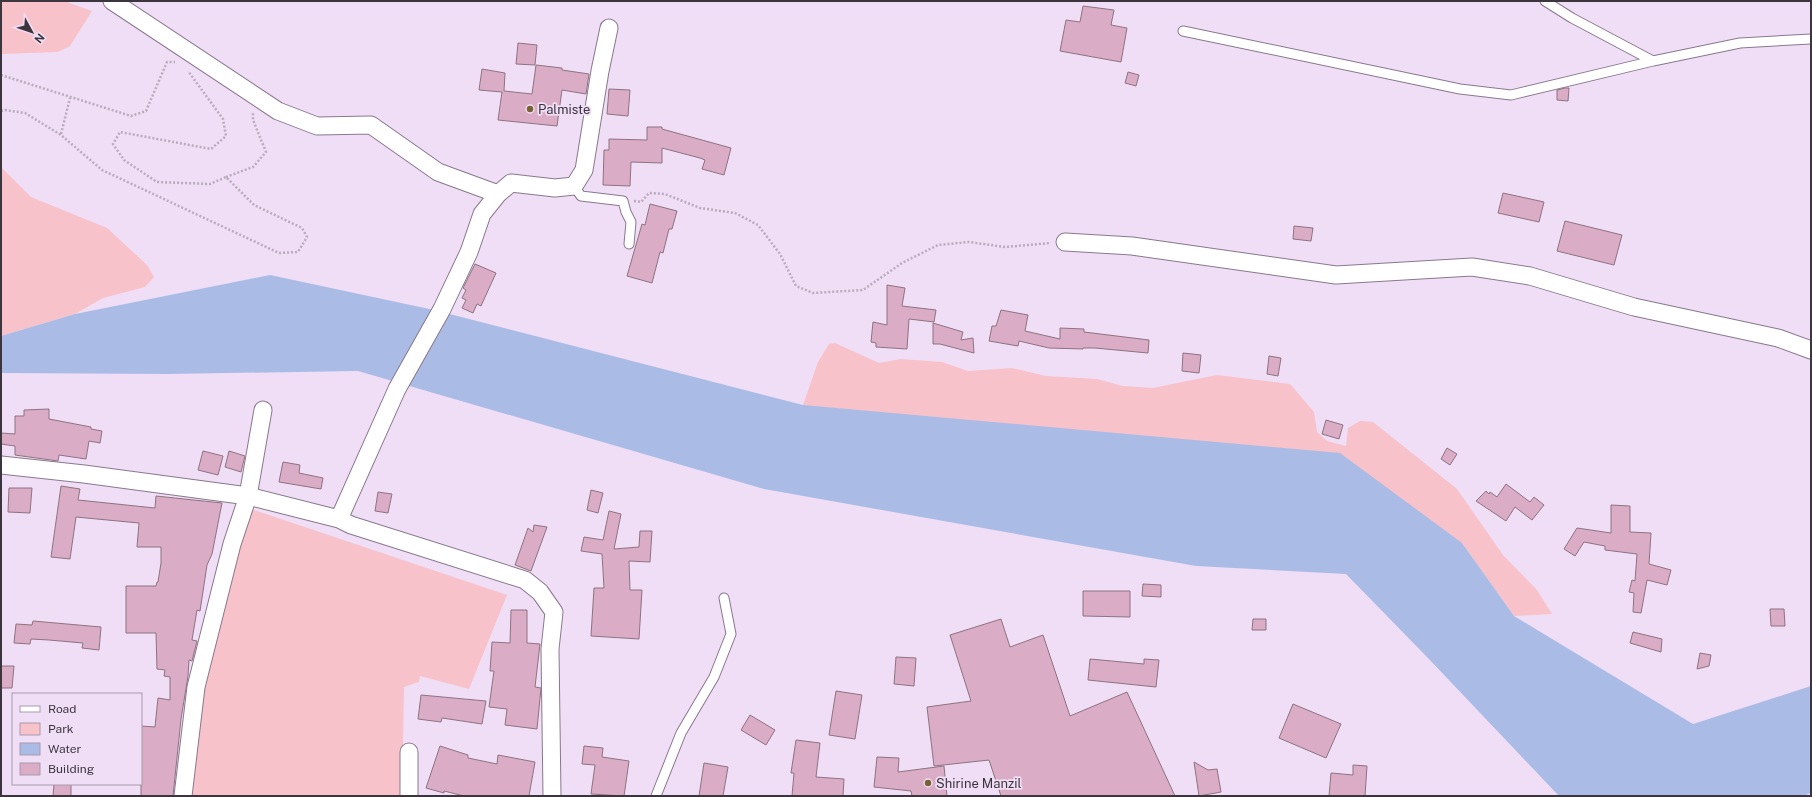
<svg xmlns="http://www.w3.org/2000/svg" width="1812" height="797" font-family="'Public Sans',sans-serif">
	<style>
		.green { fill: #f7c2c9 }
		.water { fill: #aabce6 }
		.building { fill: #daacc5; stroke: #8d7381 }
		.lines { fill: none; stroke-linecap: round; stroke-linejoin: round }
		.lane-casing { stroke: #89788e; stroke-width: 11 }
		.street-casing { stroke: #89788e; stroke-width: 19 }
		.path { stroke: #b9abbe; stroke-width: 2.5; stroke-dasharray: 2 2; stroke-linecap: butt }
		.lane { stroke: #fff; stroke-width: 9 }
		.street { stroke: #fff; stroke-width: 17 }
		.poi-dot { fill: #776232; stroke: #f0def6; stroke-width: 1.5 }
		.labels { text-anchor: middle; stroke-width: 3.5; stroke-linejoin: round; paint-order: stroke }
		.poi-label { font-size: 13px; fill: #3c353e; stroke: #f0def6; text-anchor: start }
	</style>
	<rect width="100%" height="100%" fill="#f0def6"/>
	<path class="green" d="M1 1H64L92 11 70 46 58 52 2 54Z
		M1 167 31 197 107 228 147 265 154 277 145 287 103 298 75 314 1 336Z
		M835 343 879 363 901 359 942 362 968 371 1012 368 1046 376 1097 379 1123 386 1153 388 1217 375 1290 384 1314 412 1317 432 1327 441 1346 446 1348 428 1360 421 1373 422 1457 489 1503 555 1537 590 1552 614 1514 616 1462 543 803 405 818 362 829 344Z
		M248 508 507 595 469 689 420 676 419 682 404 687 402 796H187L197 714Z"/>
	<path class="water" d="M270 275 434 310 803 405 1340 453 1462 543 1514 616 1693 724 1811 686V793L1803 796H1559L1427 657 1346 574 1196 566 764 489 358 371 167 374 1 373V336L75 314Z"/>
	<path class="building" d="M1083 6 1114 10 1111 25 1127 28 1121 62 1060 51 1066 20 1080 22Z
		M518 43 537 45 535 65 516 64Z
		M536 65 562 68V70L589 74 586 94 562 90 557 126 498 120 502 92 479 90 482 69 505 73 504 91 532 94Z
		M1128 72 1139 75 1136 86 1125 83Z
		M1565 88H1569L1568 101 1557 100V90Z
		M609 89 630 90 628 116 607 114Z
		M647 127H662V129L731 148 724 175 702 169 705 160 700 158 662 148V163L631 162 630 186 603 185 604 150H609V139L647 140Z
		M1503 193 1544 202 1539 222 1498 213Z
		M650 204 677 211 672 229H669L663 253 660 252 652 283 627 276 642 224 645 225Z
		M1565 221 1622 235 1614 265 1557 251Z
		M1294 226 1313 228 1311 241 1293 239Z
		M475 264 496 273 481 306 477 304 473 313 462 308 466 300 462 298 466 290 463 288Z
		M887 285 905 288 902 306 936 310 934 322 909 319 907 349 876 347V343L871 342 873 322 887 325Z
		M1001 310 1028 315 1025 331 1060 339V328L1084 329V332L1149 340 1148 353 1095 348H1083V349L1049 348 1019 341 1018 346 989 341 992 326H996Z
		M933 323 963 332 961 340 973 338 974 353 940 344H933Z
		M1183 353 1201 355 1199 373 1182 371Z
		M1269 356 1281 358 1278 376 1267 374Z
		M49 409V419L91 427V429L102 431 100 443 89 441 86 459 59 455 58 461 15 455V446L1 444V433L15 434V416H24V410Z
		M1326 420 1343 425 1339 439 1322 434Z
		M1447 448 1457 454 1450 465 1441 459Z
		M203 451 223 456 218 475 198 470Z
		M229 451 245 456 241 472 225 467Z
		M283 462 300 465 299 473 323 478 321 489 279 482Z
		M1506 484 1530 502 1534 497 1544 505 1532 520 1515 507 1506 521 1476 501 1486 491 1489 494 1490 492 1497 497Z
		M61 486 80 489 78 500 155 508 156 496 222 503 212 554 207 565 200 611 197 610 192 640 197 641 192 661 189 660 188 676 181 719 173 796H141V726L155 727 158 698 170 700V677L164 676 165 670 157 669 156 633H126V586H156L157 582H158L161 563V547H137L139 523 76 517 70 559 51 557Z
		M9 488H32L30 513 8 512Z
		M591 490 603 493 598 513 587 510Z
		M378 492 392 494 388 513 375 511Z
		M1611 505 1630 506V532L1651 533 1649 564 1671 570 1667 585 1647 580 1641 613 1633 612 1634 593 1629 592 1632 580 1635 581 1637 554 1605 550V546L1584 542 1575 556 1564 549 1577 528 1611 533Z
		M609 511 621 514 614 549 639 547 640 531H652L650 562 629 561 630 590H642L639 639 591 636 594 588H604L602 554 581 551 584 537 603 540Z
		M534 525 547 527 531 571 515 565 528 528 533 532Z
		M1143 584 1161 585V597L1142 596Z
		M1083 591H1130V617L1083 616Z
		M1770 609H1784L1785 626H1771Z
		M511 610H527V643L540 644 535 687 541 688 537 729 505 725 507 709 489 707 494 671H490L492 642 510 643Z
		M1001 619 1010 647 1043 635 1070 716 1127 692 1175 796H1001L989 760 934 766 927 707 971 701 950 635Z
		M1253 619H1266V630H1252Z
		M33 621 101 627 99 650 82 648 83 643 49 640 31 639 30 644 14 643 16 624 32 625Z
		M1633 632 1662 639 1661 652 1630 643Z
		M1700 653 1711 655 1709 666 1697 669Z
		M896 657 916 658 914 686 894 684Z
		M1090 659 1144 664V659L1159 660 1156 687 1088 680Z
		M1 666H14L12 688H1Z
		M836 691 862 695 855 739 829 735Z
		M421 695 486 701 482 724 442 718 441 722 418 719Z
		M1293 704 1341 724 1326 758 1279 738Z
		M750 715 775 730 766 745 741 730Z
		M796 740 820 743 816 777 844 779 843 796H792L794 773H791Z
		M440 746 468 755V758L497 764 498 755 535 762 529 796H464L444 791V793L426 788Z
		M584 746 603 748 602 757 629 761 624 796 591 794 595 765 582 764Z
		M877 757 899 758 898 772 944 766 947 796H912L911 791 874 787Z
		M1194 762 1208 770 1217 769 1221 792 1199 796Z
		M704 763 728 767 723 796H699Z
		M1353 765 1367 766 1365 796H1329L1331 773 1353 775Z
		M54 784H71V796H53Z"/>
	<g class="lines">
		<g class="lane-casing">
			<path id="lane" d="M1545 1 1572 18 1653 61
				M1183 31 1460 89 1511 95 1653 61 1740 43 1811 39
				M574 186 581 196 623 201 626 212 631 222 629 244
				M656 796 681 733 714 677 731 634 724 598"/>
		</g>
		<g class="street-casing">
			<path id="street" d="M112 1 278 111 317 126 371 125 438 172 498 194
				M1065 242 1132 246 1336 275 1472 267 1530 276 1634 307 1778 338 1811 350
				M1 465 84 474 248 496 339 519 397 389 442 309 469 252 482 214 498 194 511 183 555 188 574 186 584 170 600 71 609 28
				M339 519 351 525 525 580 540 592 554 612 550 649 552 796
				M183 796 196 687 232 544 248 496 263 410
				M409 796V752"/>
		</g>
		<path class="path" d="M1 75 131 116 146 111 167 62H175
			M1 111 5 110 25 113 61 135 102 170 279 253 298 252 307 237 302 228 254 205 226 177 210 184 157 182 124 160 113 144 120 132 211 149 226 136 223 119 188 71
			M61 134 70 98
			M226 177 253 167 266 152 253 120V113
			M634 201 641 202 649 193 665 194 700 208 735 213 758 225 780 254 796 286 813 293 863 290 902 263 938 245 969 242 1005 247 1051 243"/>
		<use href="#lane" class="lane"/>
		<use href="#street" class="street"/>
	</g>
	<g class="poi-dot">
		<circle cx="530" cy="109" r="4"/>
		<circle cx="928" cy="783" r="4"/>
	</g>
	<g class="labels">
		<g class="poi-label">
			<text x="538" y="114">Palmiste</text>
			<text x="936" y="788">Shirine Manzil</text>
		</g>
	</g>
	<rect width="1812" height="797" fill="none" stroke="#3c353e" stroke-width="4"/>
	<rect x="12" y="693" width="130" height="92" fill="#f0def6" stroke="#a89aac"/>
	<rect x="20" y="706" width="20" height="6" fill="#ffffff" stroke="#a89aac"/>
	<text x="48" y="713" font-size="12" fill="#3c353e">Road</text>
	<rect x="20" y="723" width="20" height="12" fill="#f7c2c9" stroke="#a89aac"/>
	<text x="48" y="733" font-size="12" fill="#3c353e">Park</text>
	<rect x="20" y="743" width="20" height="12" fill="#aabce6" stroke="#a89aac"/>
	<text x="48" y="753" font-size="12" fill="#3c353e">Water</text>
	<rect x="20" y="763" width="20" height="12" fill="#daacc5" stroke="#a89aac"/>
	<text x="48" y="773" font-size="12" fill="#3c353e">Building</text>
	<g transform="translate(32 32) rotate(130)" stroke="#f0def6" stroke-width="3" paint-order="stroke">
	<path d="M0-3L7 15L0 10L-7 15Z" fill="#3c353e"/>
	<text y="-6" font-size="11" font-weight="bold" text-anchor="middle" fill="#3c353e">N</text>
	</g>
</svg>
